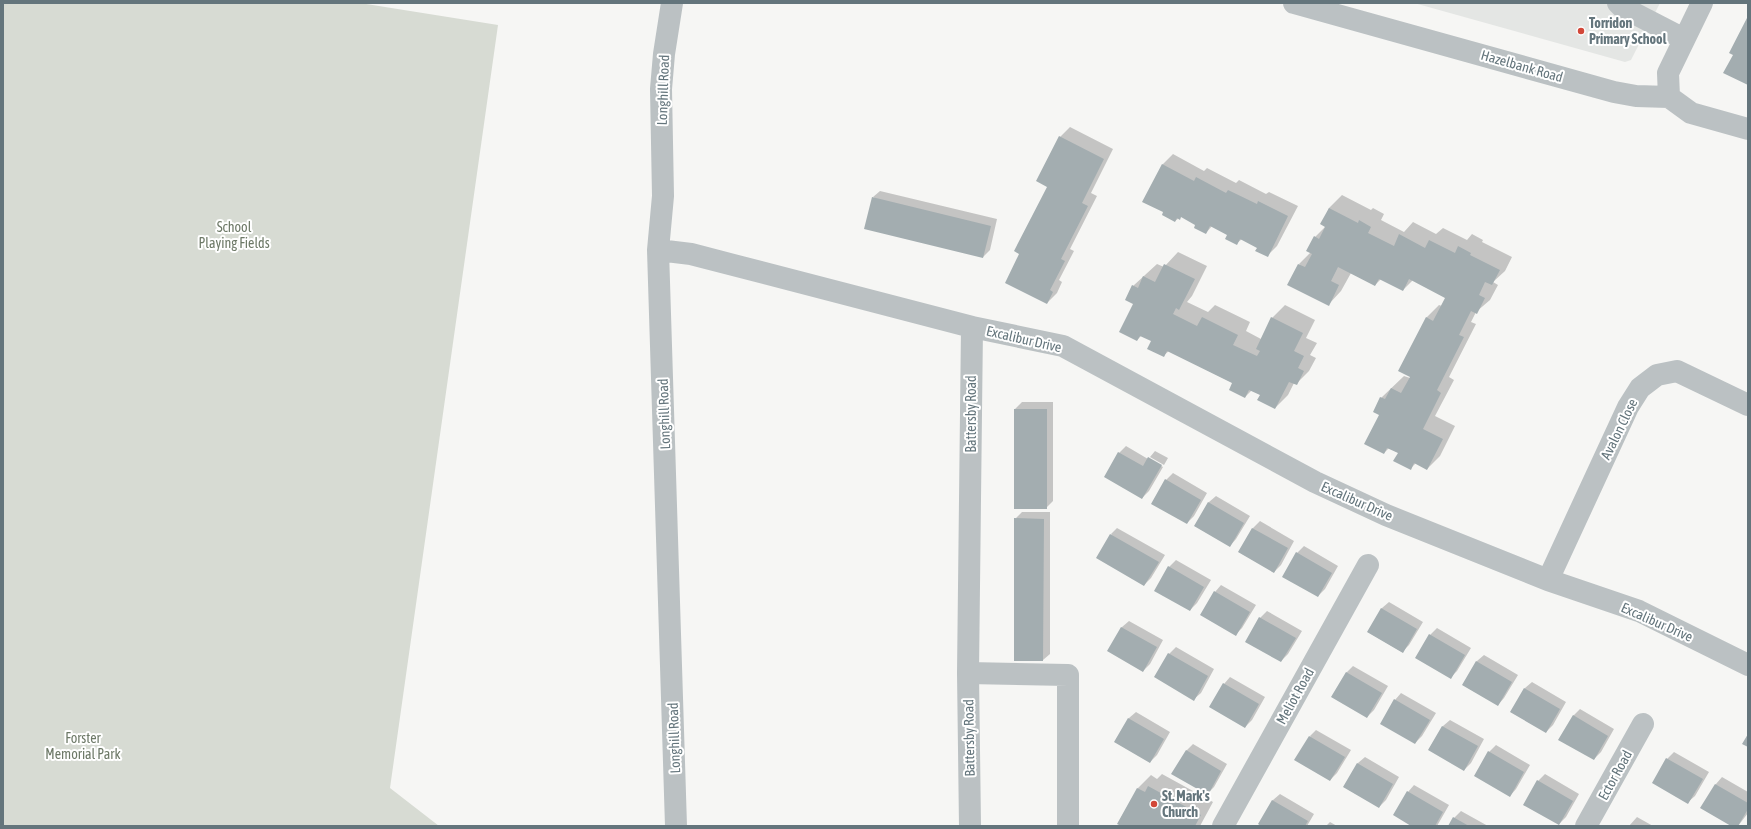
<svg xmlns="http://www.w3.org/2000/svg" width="1751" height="829" font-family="'Asap Condensed',sans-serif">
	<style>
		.built { fill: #e4e6e4 }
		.green { fill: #d7dbd3 }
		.shadow { fill: #0003 }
		.building { fill: #a3adb0 }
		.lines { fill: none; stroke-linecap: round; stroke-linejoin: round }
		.minor { stroke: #bbc1c3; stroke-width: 22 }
		.poi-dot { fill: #d24738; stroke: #fff; stroke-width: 1.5 }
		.labels { text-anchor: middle; stroke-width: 4; stroke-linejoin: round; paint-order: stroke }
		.poi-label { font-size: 14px; font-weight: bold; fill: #64757c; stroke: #fff; text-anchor: start }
		.street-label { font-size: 14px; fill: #64757c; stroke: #fff }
		.park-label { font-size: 14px; fill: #6d7967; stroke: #fff }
	</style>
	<rect width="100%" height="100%" fill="#f6f6f4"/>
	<path class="built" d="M1414 3H1660L1631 60 1625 62Z"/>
	<path class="green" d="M3 3H360L498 25 390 788 439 826H3Z"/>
	<path class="shadow" d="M1070 127 1113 149 1091 193 1097 196 1070 249 1074 251 1059 280 1062 282 1057 293 1047 303 1021 254 1048 187 1060 137Z
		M1173 154 1204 171 1207 168 1236 183 1239 180 1266 194 1269 192 1298 206 1277 246 1267 256 1258 247 1242 239 1236 244 1229 235 1212 226 1206 233 1197 224 1182 216 1175 221 1165 212 1144 201 1163 164Z
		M880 191 997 219 990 250 983 257 873 197Z
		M1342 195 1371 210 1373 208 1384 214 1381 220 1404 232 1413 222 1436 234 1443 228 1467 240 1472 234 1483 240 1482 242 1512 257 1505 271 1493 282 1498 285 1490 300 1476 312 1471 322 1476 324 1449 377 1454 380 1435 416 1455 426 1440 456 1427 469 1416 463 1410 469 1399 453 1389 448 1384 453 1380 415 1381 398 1404 376 1410 378 1426 318 1439 305 1442 306 1447 297 1413 280 1403 290 1381 279 1375 285 1351 273 1341 291 1329 304 1299 264 1311 252 1315 237 1326 226 1322 224 1329 208Z
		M1178 252 1207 266 1192 296 1187 302 1208 312 1215 305 1250 322 1246 331 1261 339 1272 318 1285 305 1315 320 1306 338 1317 343 1310 355 1316 358 1309 371 1296 384 1294 383 1288 395 1275 408 1261 395 1252 390 1245 397 1233 383 1169 351 1163 356 1152 340 1142 335 1137 340 1133 286 1157 264 1164 267Z
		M1022 402H1053V501L1046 508 1015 409Z
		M1126 446 1148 459 1149 457V459L1163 467 1149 491 1142 498 1119 453Z
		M1155 451 1168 458 1164 465 1150 457Z
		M1173 473 1207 493 1194 516 1187 523 1152 503 1166 480Z
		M1216 496 1250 516 1236 539 1230 546 1195 526 1209 502Z
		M1022 512H1050V654L1043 660 1015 519Z
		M1260 521 1294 541 1281 565 1274 572 1239 552 1253 528Z
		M1117 528 1165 555 1151 578 1144 585 1111 534Z
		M1304 546 1338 566 1325 589 1318 596 1297 553Z
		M1176 560 1211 580 1197 603 1190 610 1169 567Z
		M1221 585 1256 605 1242 628 1235 635 1215 592Z
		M1389 602 1423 622 1409 645 1402 652 1368 632 1382 608Z
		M1267 611 1302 631 1288 654 1281 661 1260 618Z
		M1129 621 1163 640 1150 664 1143 671 1109 651 1122 627Z
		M1437 628 1471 648 1457 671 1450 678 1430 635Z
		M1176 647 1214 669 1201 693 1194 699 1156 677 1169 654Z
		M1484 655 1518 675 1504 698 1498 705 1463 685 1477 661Z
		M1353 666 1388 686 1374 710 1367 717 1346 673Z
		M1230 677 1265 697 1252 720 1245 727 1224 684Z
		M1532 682 1566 702 1553 725 1546 732 1511 712 1525 688Z
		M1401 693 1436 713 1422 736 1415 743 1395 700Z
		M1580 709 1614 729 1601 752 1594 759 1573 716Z
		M1136 712 1170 732 1157 755 1150 762 1115 742 1129 718Z
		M1450 720 1484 739 1471 763 1464 770 1429 749 1443 726Z
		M1316 730 1351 750 1337 773 1330 780 1310 736Z
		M1193 744 1227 764 1214 787 1207 794 1186 751Z
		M1496 745 1530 765 1516 789 1510 796 1489 752Z
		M1674 752 1709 772 1695 796 1688 802 1667 759Z
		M1365 757 1399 777 1386 800 1379 807 1344 787 1358 763Z
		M1162 774 1213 802 1200 826H1123L1118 823 1138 788 1151 775 1157 779Z
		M1545 774 1579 794 1566 817 1559 824 1538 781Z
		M1722 777 1748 792V813L1738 826H1733L1702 808 1716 784Z
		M1414 785 1449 805 1437 826H1413L1408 792Z
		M1280 794 1314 814 1307 826H1263L1259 824 1273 800Z
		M1461 811 1488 826H1449L1454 818Z
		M1637 817 1653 826H1629Z
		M1330 822 1337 826H1326Z"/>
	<path class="building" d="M1748 16V85L1723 73 1733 55 1729 53Z
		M1059 136 1104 159 1082 203 1088 206 1061 259 1065 261 1050 290 1053 292 1047 304 1005 283 1019 254 1014 251 1047 187 1036 181Z
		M1162 164 1194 181 1196 177 1226 193 1228 190 1257 204 1258 201 1288 216 1268 257 1255 251 1257 248 1240 239 1237 245 1225 239 1227 235 1210 226 1206 234 1194 228 1195 225 1181 217 1180 220 1177 218 1175 222 1162 215 1163 212 1142 202Z
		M872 197 991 226 983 258 864 229Z
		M1329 208 1358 223 1359 220 1371 227 1368 233 1394 246 1399 234 1425 248 1429 240 1455 253 1458 246 1471 253 1470 255 1500 270 1492 285 1485 282 1479 295 1485 298 1477 314 1471 311 1459 335 1464 337 1437 390 1441 393 1423 429 1443 439 1427 470 1414 463 1411 470 1393 461 1398 453 1387 448 1384 454 1364 444 1379 415 1373 412 1380 397 1385 399 1391 388 1401 393 1410 377 1398 371 1426 317 1433 321 1445 298 1409 279 1403 291 1379 279 1375 286 1338 267 1331 281 1339 285 1329 306 1287 285 1298 264 1305 267 1312 254 1306 251 1314 236 1319 239 1325 227 1320 224Z
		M1164 264 1195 279 1179 310 1176 308 1173 314 1197 326 1202 317 1238 335 1233 345 1257 356 1260 351 1256 349 1271 317 1303 333 1294 351 1304 356 1298 368 1304 371 1297 385 1289 382 1275 409 1257 400 1260 395 1249 390 1245 398 1229 390 1232 383 1167 351 1164 357 1147 349 1151 341 1140 336 1137 341 1119 332 1133 304 1125 300 1132 285 1138 288 1143 276 1155 282Z
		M1014 409H1047V509H1014Z
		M1118 452 1143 466 1148 457 1162 465 1142 499 1104 477Z
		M1165 479 1201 500 1187 524 1151 504Z
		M1208 502 1244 523 1230 547 1194 526Z
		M1014 518 1044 519 1043 661H1014Z
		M1252 528 1288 548 1274 573 1238 552Z
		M1110 534 1159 562 1144 586 1096 558Z
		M1296 552 1332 573 1318 597 1282 577Z
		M1168 566 1204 587 1190 611 1154 591Z
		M1214 591 1250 612 1236 636 1200 615Z
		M1381 608 1417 629 1403 653 1367 632Z
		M1259 617 1296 638 1281 662 1245 642Z
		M1121 627 1157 647 1143 672 1107 651Z
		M1429 634 1465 655 1451 679 1415 658Z
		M1168 653 1208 676 1194 701 1154 677Z
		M1476 661 1512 682 1498 706 1462 685Z
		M1346 672 1382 693 1367 718 1331 697Z
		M1223 683 1259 704 1245 728 1209 707Z
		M1524 688 1560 709 1546 733 1510 712Z
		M1394 699 1430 720 1415 744 1380 724Z
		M1573 715 1608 736 1594 760 1558 740Z
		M1128 718 1164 739 1150 763 1114 742Z
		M1442 726 1478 746 1464 771 1428 750Z
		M1748 734V747L1742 744Z
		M1309 736 1345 757 1330 781 1294 760Z
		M1186 750 1221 771 1208 795 1171 774Z
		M1488 751 1524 772 1510 797 1474 776Z
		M1666 758 1703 779 1688 804 1652 783Z
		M1357 763 1393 784 1379 808 1343 787Z
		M1537 780 1573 801 1559 825 1523 805Z
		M1715 784 1748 803V809L1738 826H1731L1700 808Z
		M1148 786 1201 815 1195 826H1121L1117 824 1137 788 1145 792Z
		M1407 791 1443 812 1435 826H1411L1393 815Z
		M1272 800 1308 821 1305 826H1261L1258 824Z
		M1453 817 1469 826H1448Z"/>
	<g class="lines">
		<path class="minor" d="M672 3 664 54 661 89 663 196 658 250 676 826
			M1294 3 1614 92 1636 96 1669 97 1691 113 1748 129
			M1618 3 1622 7 1684 39
			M1669 97 1668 73 1702 3
			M658 250 691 254 972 327 968 673 970 826
			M972 327 1063 346 1315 482 1386 515 1548 580 1639 611 1748 665
			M1548 580 1628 407 1640 388 1657 375 1677 371 1748 405
			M968 673 1068 675V826
			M1223 826 1368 565
			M1586 826 1643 724"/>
	</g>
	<g class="poi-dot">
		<circle cx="1581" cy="31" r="4"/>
		<circle cx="1154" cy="804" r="4"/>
	</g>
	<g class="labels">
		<g class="poi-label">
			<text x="1589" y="28">Torridon<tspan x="1589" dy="16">Primary School</tspan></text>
			<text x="1162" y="801">St. Mark's<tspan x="1162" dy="16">Church</tspan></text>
		</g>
		<g class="street-label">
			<text transform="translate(1522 66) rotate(16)" y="5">Hazelbank Road</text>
			<text transform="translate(663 90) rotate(-88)" y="5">Longhill Road</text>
			<text transform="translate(1024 339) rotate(13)" y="5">Excalibur Drive</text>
			<text transform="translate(664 414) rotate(-92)" y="5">Longhill Road</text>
			<text transform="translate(971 414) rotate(-90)" y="5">Battersby Road</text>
			<text transform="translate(1619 429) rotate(-64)" y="5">Avalon Close</text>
			<text transform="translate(1357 501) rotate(24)" y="5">Excalibur Drive</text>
			<text transform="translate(1657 622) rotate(24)" y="5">Excalibur Drive</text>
			<text transform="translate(1295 696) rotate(-61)" y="5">Meliot Road</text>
			<text transform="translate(674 738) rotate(-92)" y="5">Longhill Road</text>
			<text transform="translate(969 738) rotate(-91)" y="5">Battersby Road</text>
			<text transform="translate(1615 775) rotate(-61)" y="5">Ector Road</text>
		</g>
		<g class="park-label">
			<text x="234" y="232">School<tspan x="234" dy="16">Playing Fields</tspan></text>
			<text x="83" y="743">Forster<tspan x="83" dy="16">Memorial Park</tspan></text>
		</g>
	</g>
	<rect width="1751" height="829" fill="none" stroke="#64757c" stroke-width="8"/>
</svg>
